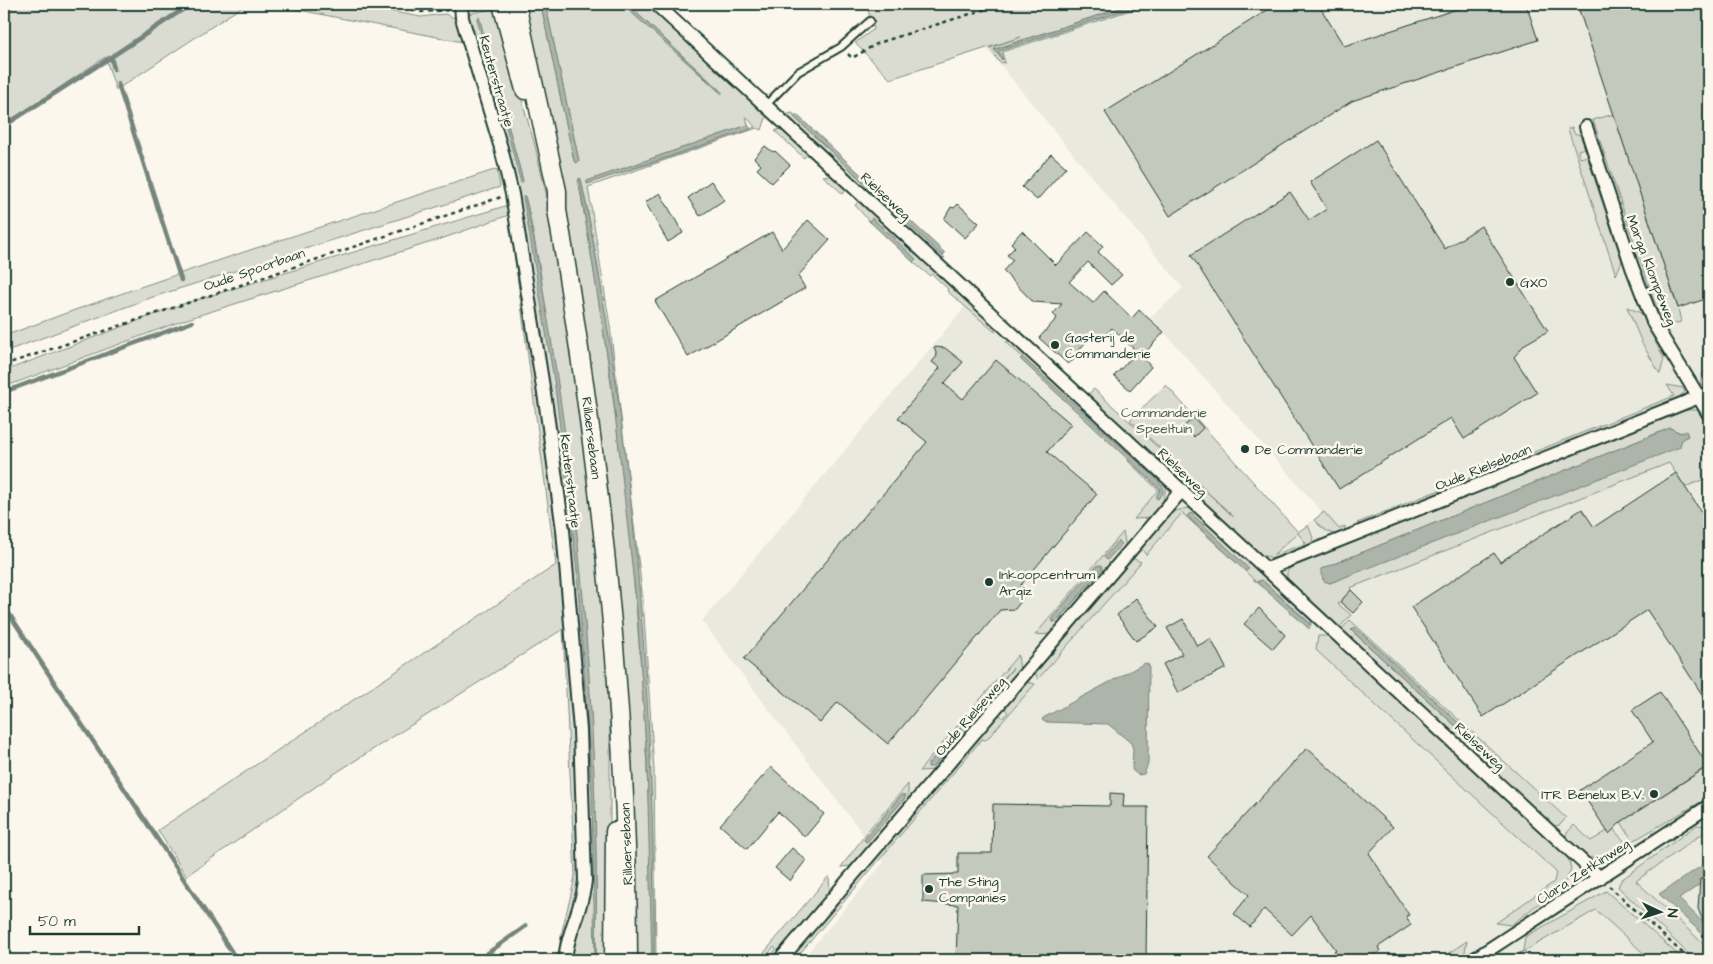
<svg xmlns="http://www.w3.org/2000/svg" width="1713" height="964" font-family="'Architects Daughter',sans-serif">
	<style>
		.built { fill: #eae9de }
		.green { fill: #dbdcd1; stroke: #7d8c82; fill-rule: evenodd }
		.water { fill: #adb4aa; stroke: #74847b }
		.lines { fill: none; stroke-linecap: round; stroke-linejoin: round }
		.stream { stroke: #74847b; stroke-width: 4.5 }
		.building { fill: #c4c9be; stroke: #1f3d34 }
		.lane-casing { stroke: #1f3d34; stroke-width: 10 }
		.street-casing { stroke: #1f3d34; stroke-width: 16 }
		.secondary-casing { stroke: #1f3d34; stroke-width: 21 }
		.path { stroke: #1f3d34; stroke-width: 2.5; stroke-dasharray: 4 4; stroke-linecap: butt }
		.lane { stroke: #fbf7ec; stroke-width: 6 }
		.street { stroke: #fbf7ec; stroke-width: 12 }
		.secondary { stroke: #fbf7ec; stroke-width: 18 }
		.poi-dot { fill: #1f3d34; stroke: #fbf7ec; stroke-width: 2 }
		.labels { text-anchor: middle; stroke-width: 5; stroke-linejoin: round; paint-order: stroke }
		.street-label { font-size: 14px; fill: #1f3d34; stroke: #fbf7ec }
		.poi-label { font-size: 14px; fill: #1f3d34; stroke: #fbf7ec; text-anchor: start }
		.park-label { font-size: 14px; fill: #455d53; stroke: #fbf7ec }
	</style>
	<rect width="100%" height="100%" fill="#fbf7ec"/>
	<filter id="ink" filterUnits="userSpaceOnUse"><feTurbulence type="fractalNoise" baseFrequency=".02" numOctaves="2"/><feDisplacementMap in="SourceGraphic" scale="10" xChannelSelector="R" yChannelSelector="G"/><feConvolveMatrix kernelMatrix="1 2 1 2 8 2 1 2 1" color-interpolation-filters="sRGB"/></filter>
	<g filter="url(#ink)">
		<path class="built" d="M1067 4H1709V960H809V951L884 862 702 621 969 302 1254 570 1322 512 1151 317 1183 288 974 33Z"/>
		<path class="green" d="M4 4H246L116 90 105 57 4 125Z
			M268 4H351L421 17 445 14 457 19 468 43Z
			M523 4H547L542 10 574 161H579L547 11 549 7 564 4H622L723 93 627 4H646L767 115 762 130 757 128 588 187 610 326 643 600 654 770 656 960H654C654 775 643 592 618 409 608 332 598 255 581 179L578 180C626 438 651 698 652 960H632L628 765ZM746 116 755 127 662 160 587 183V181L748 125Z
			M866 4H1133L994 49 1002 60 999 51 1143 4H1149L1002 52 1005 63 999 62 990 48 1021 37 890 79 855 43 874 29Z
			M495 8 534 142 548 201 591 489 605 646 610 725V960H596C599 760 584 557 553 359 547 319 542 277 534 237 531 224 529 209 525 196L523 198C541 276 551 357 562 437 584 610 598 786 595 960H569L584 906V736L520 212 467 14ZM479 17 523 181 483 42Z
			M793 113 794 117 945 258 940 259 784 115Z
			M1614 114 1678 308 1681 322 1672 324 1662 319 1654 301 1593 120Z
			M1572 127 1574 133 1580 135 1585 148 1578 150 1580 158 1587 156 1622 261 1616 275 1568 129Z
			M782 128 808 153 804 158 775 131Z
			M497 169 500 187 153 297 4 352V336C166 275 332 224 497 169Z
			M832 175 847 189 843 194 823 176Z
			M860 200 996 326 995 332 947 291 948 289 932 274 930 276 913 262 916 259 872 218 869 221 855 205Z
			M505 206 511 211 552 473 577 732 581 882 560 960C554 950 573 893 575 875L563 629 334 774 186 876 158 830 556 565 509 215 438 240 187 319 4 387V371L180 305Z
			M1627 307 1641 313 1664 359 1660 374 1642 343Z
			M1012 340 1167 484 1163 501 1151 518 1134 519 1158 490 1128 461 1129 460 1160 489 1158 499 1163 487 1006 342Z
			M1709 365V384L1700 385 1702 375Z
			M1166 385 1298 532 1308 525 1313 538 1310 547 1277 559 1261 555 1087 395 1094 389 1234 517 1130 420ZM1298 533 1306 543 1274 555V554Z
			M1667 385 1683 388 1685 392 1673 402 1363 526 1357 523 1674 396Z
			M1681 410H1697L1709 429V477L1685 487 1669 463 1350 588 1351 590 1338 604 1351 615 1339 628 1287 578V572L1292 565ZM1670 428 1681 433 1686 431 1688 436 1330 583 1323 580 1321 569Z
			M1191 507 1313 619 1309 629 1307 627 1310 623 1262 580 1256 582 1245 571 1248 568 1191 513 1187 516 1237 563 1182 513 1146 555 1141 548 1172 512Z
			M1324 512 1339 529 1345 526 1344 533C1331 537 1323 529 1314 520Z
			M1123 532 1126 547 1051 634 1035 635ZM1098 565 1102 566V569L1057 621 1053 622V617Z
			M1132 558 1141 562 1038 679 1035 672Z
			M1350 620 1566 818 1560 825 1553 826 1341 630ZM1355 627 1487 750 1485 753 1351 630Z
			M1318 636H1331L1567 854 1571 869 1565 883 1511 925 1496 923 1554 882 1556 872 1316 650Z
			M1018 655 1020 671 935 770 919 771Z
			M1026 682 1035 684 989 737 986 740 982 739 796 958 792 955 999 714 1003 718 1008 712 1004 708Z
			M1709 766V797L1633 841 1621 822Z
			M908 784V801L853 866 841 867 871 827ZM901 795H905V798L866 842 864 840Z
			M1574 825 1591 841 1612 828 1627 844 1606 857 1590 858 1566 837V834Z
			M1697 825 1709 826V829L1636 881 1709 949V960H1695L1618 887 1621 880Z
			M829 876 830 892 772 960H767L776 949 774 947 763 960H758Z
			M1606 891 1684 960H1651L1596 910 1514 957 1523 951 1525 937Z
			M1467 941 1464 957 1458 960H1438Z"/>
		<path class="water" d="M546 4H563L549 7 547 11 579 161 577 163 574 161 542 10Z
			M622 4H627L722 94Z
			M1133 4H1143L999 51 1003 60 994 50Z
			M479 17 523 181 521 183 477 19Z
			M796 114 945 253 942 256 794 117Z
			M748 125 751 129 587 184V181Z
			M579 178 581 179C633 436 655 699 654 960H652L647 762 637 610 612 386Z
			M523 196H525C576 446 600 705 596 960H595L592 793 577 570 555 386Z
			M872 218 916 259 913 262 869 221Z
			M1022 357 1156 478 1163 487V493L1158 499 1156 498 1160 489 1020 359Z
			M1670 428 1681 433 1686 431 1688 436 1682 439 1680 447 1330 583 1324 581 1321 574V569Z
			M1191 513 1249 569 1245 571 1187 516Z
			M1118 541 1122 544 1107 560 1104 557Z
			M1101 565 1102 569 1057 621 1053 622V617L1097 566Z
			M1262 580 1310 624 1307 627 1257 582Z
			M1355 627 1488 750 1485 753 1351 630Z
			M1145 663 1149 665 1148 764 1144 774 1138 775 1132 770 1133 749 1131 743 1108 724 1045 722 1042 720 1043 718Z
			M1013 668 933 767H928V764Z
			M901 795H905V798L867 842 864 840Z
			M1709 861V878L1679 899 1709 928 1708 939 1659 894Z"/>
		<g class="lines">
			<path class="stream" d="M114 69 111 57 191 4
				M118 84 181 280
				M4 126 111 57
				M4 392 192 322
				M4 606 237 960
				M478 960 526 926"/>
		</g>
		<path class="building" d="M1277 4H1318L1344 46 1472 4H1526L1538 40 1352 101 1170 216 1105 112Z
			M1577 4H1709V298L1678 308Z
			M1376 140 1445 249 1481 226 1548 331 1525 344 1514 357 1537 393 1464 439 1451 418 1339 489 1191 255 1290 192 1309 220 1327 209 1310 182Z
			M765 146 773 152 775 151 790 165 772 183 757 169 761 165 754 158Z
			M1051 154 1066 167 1037 200 1022 187Z
			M711 181 724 200 700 216 688 198Z
			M660 193 683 233 668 242 645 202Z
			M958 204 979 223 965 238 944 219 951 207 954 208Z
			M808 220 830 240 798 276 805 288 688 357 655 301 772 232 782 249Z
			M1022 231 1056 265 1088 232 1103 246 1098 252 1122 275 1111 285 1088 262 1069 282 1093 303 1104 291 1132 318 1139 310 1164 332 1142 356 1140 354 1151 367 1130 390 1114 376 1137 352 1112 328 1099 342 1092 335 1079 350V356L1068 364 1039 338 1057 318 1053 314 1062 304 1033 302 1003 271 1013 260 1007 255 1015 247 1011 243Z
			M934 347 945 348 963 362 944 384 963 399 996 360 1071 424 1047 452 1097 494 1021 585 1022 600 1015 609 1000 610 888 744 838 702 820 723 744 659 927 442 898 418 940 368 932 362 937 356Z
			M1194 418 1203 428 1194 437 1184 426Z
			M1676 473 1709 524V705L1647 610 1483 717 1411 607 1494 553 1500 562 1582 509 1594 527Z
			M1351 590 1363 602 1353 613 1340 602Z
			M1136 598 1158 627 1136 641 1117 615Z
			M1259 608 1285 635 1273 649 1244 624Z
			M1183 619 1197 646 1211 639 1226 668 1178 693 1163 664 1182 654 1167 628Z
			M1660 692 1708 766 1621 822 1609 834 1580 790 1653 742 1632 710Z
			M1307 748 1393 827 1369 853 1409 915 1406 916 1411 925 1378 947 1380 951 1367 960H1341L1334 951 1336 950 1311 915 1292 935 1264 909 1250 927 1234 914 1249 895 1207 856Z
			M771 767 824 814 805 837 778 812 747 849 720 825Z
			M1110 793 1124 794 1123 807H1148L1146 960H956L958 905 923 902V875L958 874V853H992L993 804 1110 806Z
			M792 848 806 860 790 881 775 868Z
			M1700 879H1709V935L1698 909Z"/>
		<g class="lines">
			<g class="lane-casing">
				<path id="lane" d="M766 105 798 72 841 47 870 21"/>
			</g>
			<g class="street-casing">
				<path id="street" d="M461 4 462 18 501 148 512 194 546 406 563 530 580 730 585 880C583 908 567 932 565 960
					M656 4 1600 878
					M1586 127 1632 267 1654 324 1709 414
					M1267 569 1709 393
					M780 960 1182 490
					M1473 960 1709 806"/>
			</g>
			<g class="secondary-casing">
				<path id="secondary" d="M502 4 525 90
					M516 4 557 191V210C599 458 628 708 628 960
					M614 960 615 831"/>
			</g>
			<path class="path" d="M381 4 422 12 448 10
				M474 9 486 6
				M848 54 852 58 878 43 1002 4
				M4 365 501 197
				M1609 886 1690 960"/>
			<use href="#lane" class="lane"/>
			<use href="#street" class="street"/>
			<use href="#secondary" class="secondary"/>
		</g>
	</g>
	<g class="poi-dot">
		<circle cx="1510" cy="282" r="5"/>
		<circle cx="1055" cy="345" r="5"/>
		<circle cx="1245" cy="449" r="5"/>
		<circle cx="989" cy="582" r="5"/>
		<circle cx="1654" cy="794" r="5"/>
		<circle cx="929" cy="889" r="5"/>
	</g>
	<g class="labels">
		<g class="street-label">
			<text transform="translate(497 81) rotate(74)" y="5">Keuterstraatje</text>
			<text transform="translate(886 196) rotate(43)" y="5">Rielseweg</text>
			<text transform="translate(254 269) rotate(-19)" y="5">Oude Spoorbaan</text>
			<text transform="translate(1652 270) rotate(69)" y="5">Marga Klompéweg</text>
			<text transform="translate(592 438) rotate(83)" y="5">Rillaersebaan</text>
			<text transform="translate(1483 467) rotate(-22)" y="5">Oude Rielsebaan</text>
			<text transform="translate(1183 472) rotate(44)" y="5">Rielseweg</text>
			<text transform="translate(571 481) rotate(83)" y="5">Keuterstraatje</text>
			<text transform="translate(970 716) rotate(-49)" y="5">Oude Rielseweg</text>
			<text transform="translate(1480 746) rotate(43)" y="5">Rielseweg</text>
			<text transform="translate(626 844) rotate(-92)" y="5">Rillaersebaan</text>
			<text transform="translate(1583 871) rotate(-33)" y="5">Clara Zetkinweg</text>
		</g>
		<g class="poi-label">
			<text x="1520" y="287">GXO</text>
			<text x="1065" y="342">Gasterij de<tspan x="1065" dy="16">Commanderie</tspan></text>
			<text x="1255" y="454">De Commanderie</text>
			<text x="999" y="579">Inkoopcentrum<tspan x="999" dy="16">Arqiz</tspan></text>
			<text x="1644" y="799" text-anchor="end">ITR Benelux B.V.</text>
			<text x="939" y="886">The Sting<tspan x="939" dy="16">Companies</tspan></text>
		</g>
		<g class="park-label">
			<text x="1164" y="417">Commanderie<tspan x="1164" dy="16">Speeltuin</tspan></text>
		</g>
	</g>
	<rect width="1713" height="964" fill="none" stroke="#fbf7ec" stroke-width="20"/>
	<rect x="10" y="10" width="1693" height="944" fill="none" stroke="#1f3d34" stroke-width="2" filter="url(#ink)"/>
	<g transform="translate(1660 912) rotate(94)" stroke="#fbf7ec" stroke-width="4" paint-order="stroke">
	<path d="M0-4L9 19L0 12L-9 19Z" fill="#1f3d34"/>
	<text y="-8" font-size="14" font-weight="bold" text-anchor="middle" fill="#1f3d34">N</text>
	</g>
	<path d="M30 926v8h109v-8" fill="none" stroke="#1f3d34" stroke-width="2.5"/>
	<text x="38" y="926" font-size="15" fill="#1f3d34" stroke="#fbf7ec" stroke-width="4" paint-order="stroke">50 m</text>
</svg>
